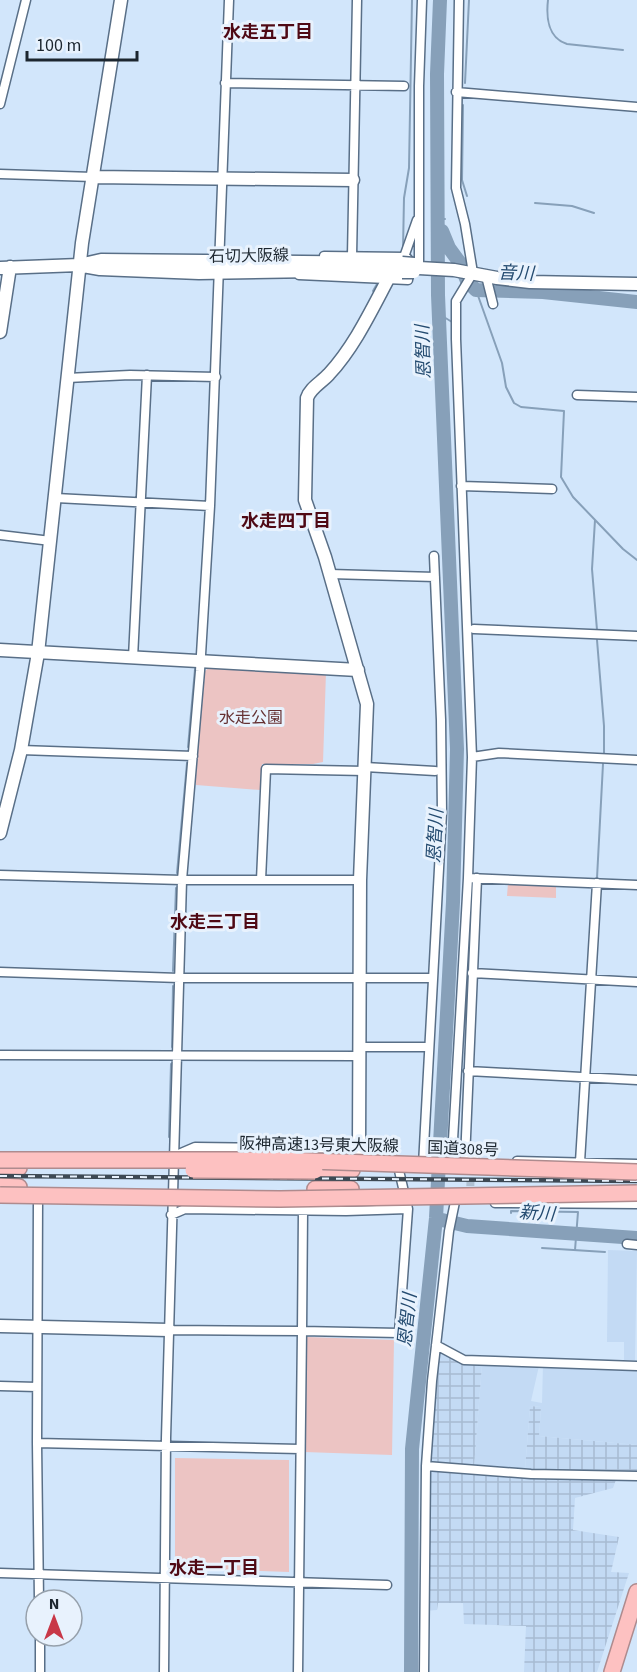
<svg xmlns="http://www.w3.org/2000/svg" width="637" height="1672" font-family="'Source Sans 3','Noto Sans JP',sans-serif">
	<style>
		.built { fill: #c3daf4 }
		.industrial { fill: url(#industrial-grid) }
		.park { fill: #ecc4c3 }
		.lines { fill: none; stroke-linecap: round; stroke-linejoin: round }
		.stream { stroke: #87a0b9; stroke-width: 2 }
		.river { stroke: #87a0b9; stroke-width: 14 }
		.street-tunnel { stroke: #aec0d2; stroke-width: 8; stroke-dasharray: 8 4; stroke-linecap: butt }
		.street-casing { stroke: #596f87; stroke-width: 11 }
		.secondary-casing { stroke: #596f87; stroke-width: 15 }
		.highway-casing { stroke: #ae8b8e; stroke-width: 18 }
		.street { stroke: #fff; stroke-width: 8 }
		.secondary { stroke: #fff; stroke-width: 12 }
		.highway { stroke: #fdc1c1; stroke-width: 15 }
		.rail-casing { stroke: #3d4954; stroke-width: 4.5 }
		.rail { stroke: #e8f2fd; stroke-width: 2; stroke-dasharray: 7; stroke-linecap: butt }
		.secondary-bridge-casing { stroke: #596f87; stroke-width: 15; stroke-linecap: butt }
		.highway-bridge-casing { stroke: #ae8b8e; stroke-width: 18; stroke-linecap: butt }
		.secondary-bridge { stroke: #fff; stroke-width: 12 }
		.highway-bridge { stroke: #fdc1c1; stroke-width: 15 }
		.labels { text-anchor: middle; stroke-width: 6; stroke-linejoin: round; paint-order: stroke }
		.street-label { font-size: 16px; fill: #1c262f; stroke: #e8f2fd }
		.park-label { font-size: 16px; fill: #653032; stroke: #e8f2fd }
		.neighbourhood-label { font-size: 18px; font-weight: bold; fill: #4f0914; stroke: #e8f2fd }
		.water-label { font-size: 18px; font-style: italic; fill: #254c71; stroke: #e8f2fd }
	</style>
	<defs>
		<pattern id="industrial-grid" width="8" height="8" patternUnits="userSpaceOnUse" patternTransform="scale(1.5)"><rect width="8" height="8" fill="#c3daf4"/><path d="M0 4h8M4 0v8" fill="none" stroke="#a7bbd2"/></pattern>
	</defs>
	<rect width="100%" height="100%" fill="#d2e6fb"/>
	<path class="built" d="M608 1250 637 1251 635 1360H624V1342H607Z
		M482 1365 539 1366 531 1401 542 1403 543 1365 637 1371V1445L539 1436 541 1407 530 1406 525 1470 474 1467Z"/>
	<path class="industrial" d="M436 1345 482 1365 474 1467 617 1477 613 1488 575 1498 573 1530 619 1537 611 1572 629 1573 597 1672H524L526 1626 464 1624 463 1603H438L437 1610 425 1611 426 1466Z
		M530 1406 541 1407 539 1436 637 1445V1474L525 1470Z"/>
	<path class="park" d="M211 666 326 672 323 762 313 764H262L260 790 196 785V770L205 671Z
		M508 883 556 885V898L507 896Z
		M307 1337 394 1340 392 1455 304 1452Z
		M175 1458 289 1460V1572L175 1568Z"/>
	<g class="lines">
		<path class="stream" d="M548 0C546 17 548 38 567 44L623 50
			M465 83 469 0
			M463 105 462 180 467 196
			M535 203 572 206 594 213
			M438 219H445
			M403 249 404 198 409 168 412 0
			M479 286 483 290
			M476 290 502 363 506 387 514 403 521 407 564 411 561 477 573 497 623 549 637 560
			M373 291 377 284
			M439 314 452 322
			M595 520 592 569 597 630
			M597 640 604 726V754
			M188 747 195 669
			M177 873 187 763
			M597 878 603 764
			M173 971 176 888
			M172 1047 173 986
			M169 1137 171 1064
			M511 1213V1211L578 1212 575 1250
			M510 1229V1225
			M542 1248 605 1252"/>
		<path class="river" d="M442 231 449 248 460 263 467 281 476 290 543 292 637 302
			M438 1219 467 1226 637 1238
			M411 1672 412 1449 436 1218 453 902 457 749 438 295 437 74 440 0"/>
		<path class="street-tunnel" d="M470 1198 471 1163"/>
		<g class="street-casing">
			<path id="street" d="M459 0 456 188 465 224 473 273 456 301V339L472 757 468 878 637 885
				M225 83 404 86
				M456 92 637 107
				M0 104 26 0
				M0 174 93 177
				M352 256 357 0
				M404 257 417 220
				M419 268V86L422 0
				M299 275 408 280V259L406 257 324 256
				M486 276 493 304
				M67 378 130 375 216 377
				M577 395 637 397
				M461 486 552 489
				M56 498 210 506
				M0 535 51 541
				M330 574 435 577
				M474 629 637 636
				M133 658 147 375
				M21 750 193 756
				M472 757 499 753 637 760
				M365 767 435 771
				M0 875 182 880H360
				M261 880 266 769 365 771
				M0 972 179 978H429
				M472 973 637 982
				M359 1047H429
				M0 1055 359 1056
				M468 1071 637 1080
				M174 1156 195 1147 359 1149 381 1151 391 1154 397 1162 408 1209 399 1333 302 1331 298 1672
				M475 1160H465L477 878
				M517 1161 637 1164
				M580 1162 597 883
				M423 1165 442 813 441 720 434 556
				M455 1165 453 1140 468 878
				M38 1200 37 1443 300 1449
				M495 1203 637 1204
				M171 1215 185 1209 346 1211 408 1209
				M627 1244 637 1245
				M169 1330 302 1331 303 1211
				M436 1345 464 1360 637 1366
				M0 1386 37 1387
				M37 1443 39 1600
				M426 1466 531 1474 637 1476
				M0 1573 387 1585
				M40 1636V1672
				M164 1672 166 1438 182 880 200 671 210 506 229 0
				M424 1672 426 1466 432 1381 449 1231 456 1197"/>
		</g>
		<g class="secondary-casing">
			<path id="secondary" d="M93 177 353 180
				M414 264 419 268 454 270 497 278 530 282 637 284
				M83 266 100 269 199 273 316 271 398 272
				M0 268 79 265 101 260 402 263
				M0 332 10 267
				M0 650 358 670
				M0 833 21 750 38 653 82 243 121 0
				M359 1149 360 880 367 704 325 557 305 500 307 398C310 388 322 382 329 374 354 347 371 311 388 279
				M0 1326 169 1330"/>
		</g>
		<g class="highway-casing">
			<path id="highway" d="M0 1168H19
				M315 1171 352 1170
				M0 1186 19 1187
				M315 1189H351
				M612 1672 637 1592"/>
		</g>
		<use href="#street" class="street"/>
		<use href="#secondary" class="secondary"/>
		<use href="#highway" class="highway"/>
		<g class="rail-casing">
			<path id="rail" d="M0 1176 637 1181"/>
		</g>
		<use href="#rail" class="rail"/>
		<g class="secondary-bridge-casing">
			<path id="secondary-bridge" d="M402 263 414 264
				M402 272H414"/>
		</g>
		<g class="highway-bridge-casing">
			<path id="highway-bridge" d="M0 1160H280L637 1172
				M193 1170 315 1171
				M0 1195 280 1199 637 1193"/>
		</g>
		<use href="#secondary-bridge" class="secondary-bridge"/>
		<use href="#highway-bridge" class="highway-bridge"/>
	</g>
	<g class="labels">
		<g class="street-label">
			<text transform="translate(249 255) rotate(-1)" y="6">石切大阪線</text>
			<text transform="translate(319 1144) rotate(1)" y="6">阪神高速13号東大阪線</text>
			<text transform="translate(463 1148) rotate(2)" y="6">国道308号</text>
		</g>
		<g class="park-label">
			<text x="251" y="723">水走公園</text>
		</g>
		<g class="neighbourhood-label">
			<text x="268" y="38">水走五丁目</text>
			<text x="286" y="527">水走四丁目</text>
			<text x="215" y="928">水走三丁目</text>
			<text x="214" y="1574">水走一丁目</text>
		</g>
		<g class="water-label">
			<text transform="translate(516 273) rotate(2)" y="6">音川</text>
			<text transform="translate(423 352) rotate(-92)" y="6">恩智川</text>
			<text transform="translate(435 836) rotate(-87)" y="6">恩智川</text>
			<text transform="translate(537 1213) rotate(4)" y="6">新川</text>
			<text transform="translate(407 1320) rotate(-84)" y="6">恩智川</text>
		</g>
	</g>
	<g transform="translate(54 1618)"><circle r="28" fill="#e8f2fd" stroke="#96a0ab" stroke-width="1.5"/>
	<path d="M0-4.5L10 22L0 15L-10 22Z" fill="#c83848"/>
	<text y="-9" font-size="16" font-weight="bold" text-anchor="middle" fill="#1c262f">N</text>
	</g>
	<path d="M27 51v9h110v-9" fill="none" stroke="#1c262f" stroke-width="3"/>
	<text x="36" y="51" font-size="18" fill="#1c262f" stroke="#e8f2fd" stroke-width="4.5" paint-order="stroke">100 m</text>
</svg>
